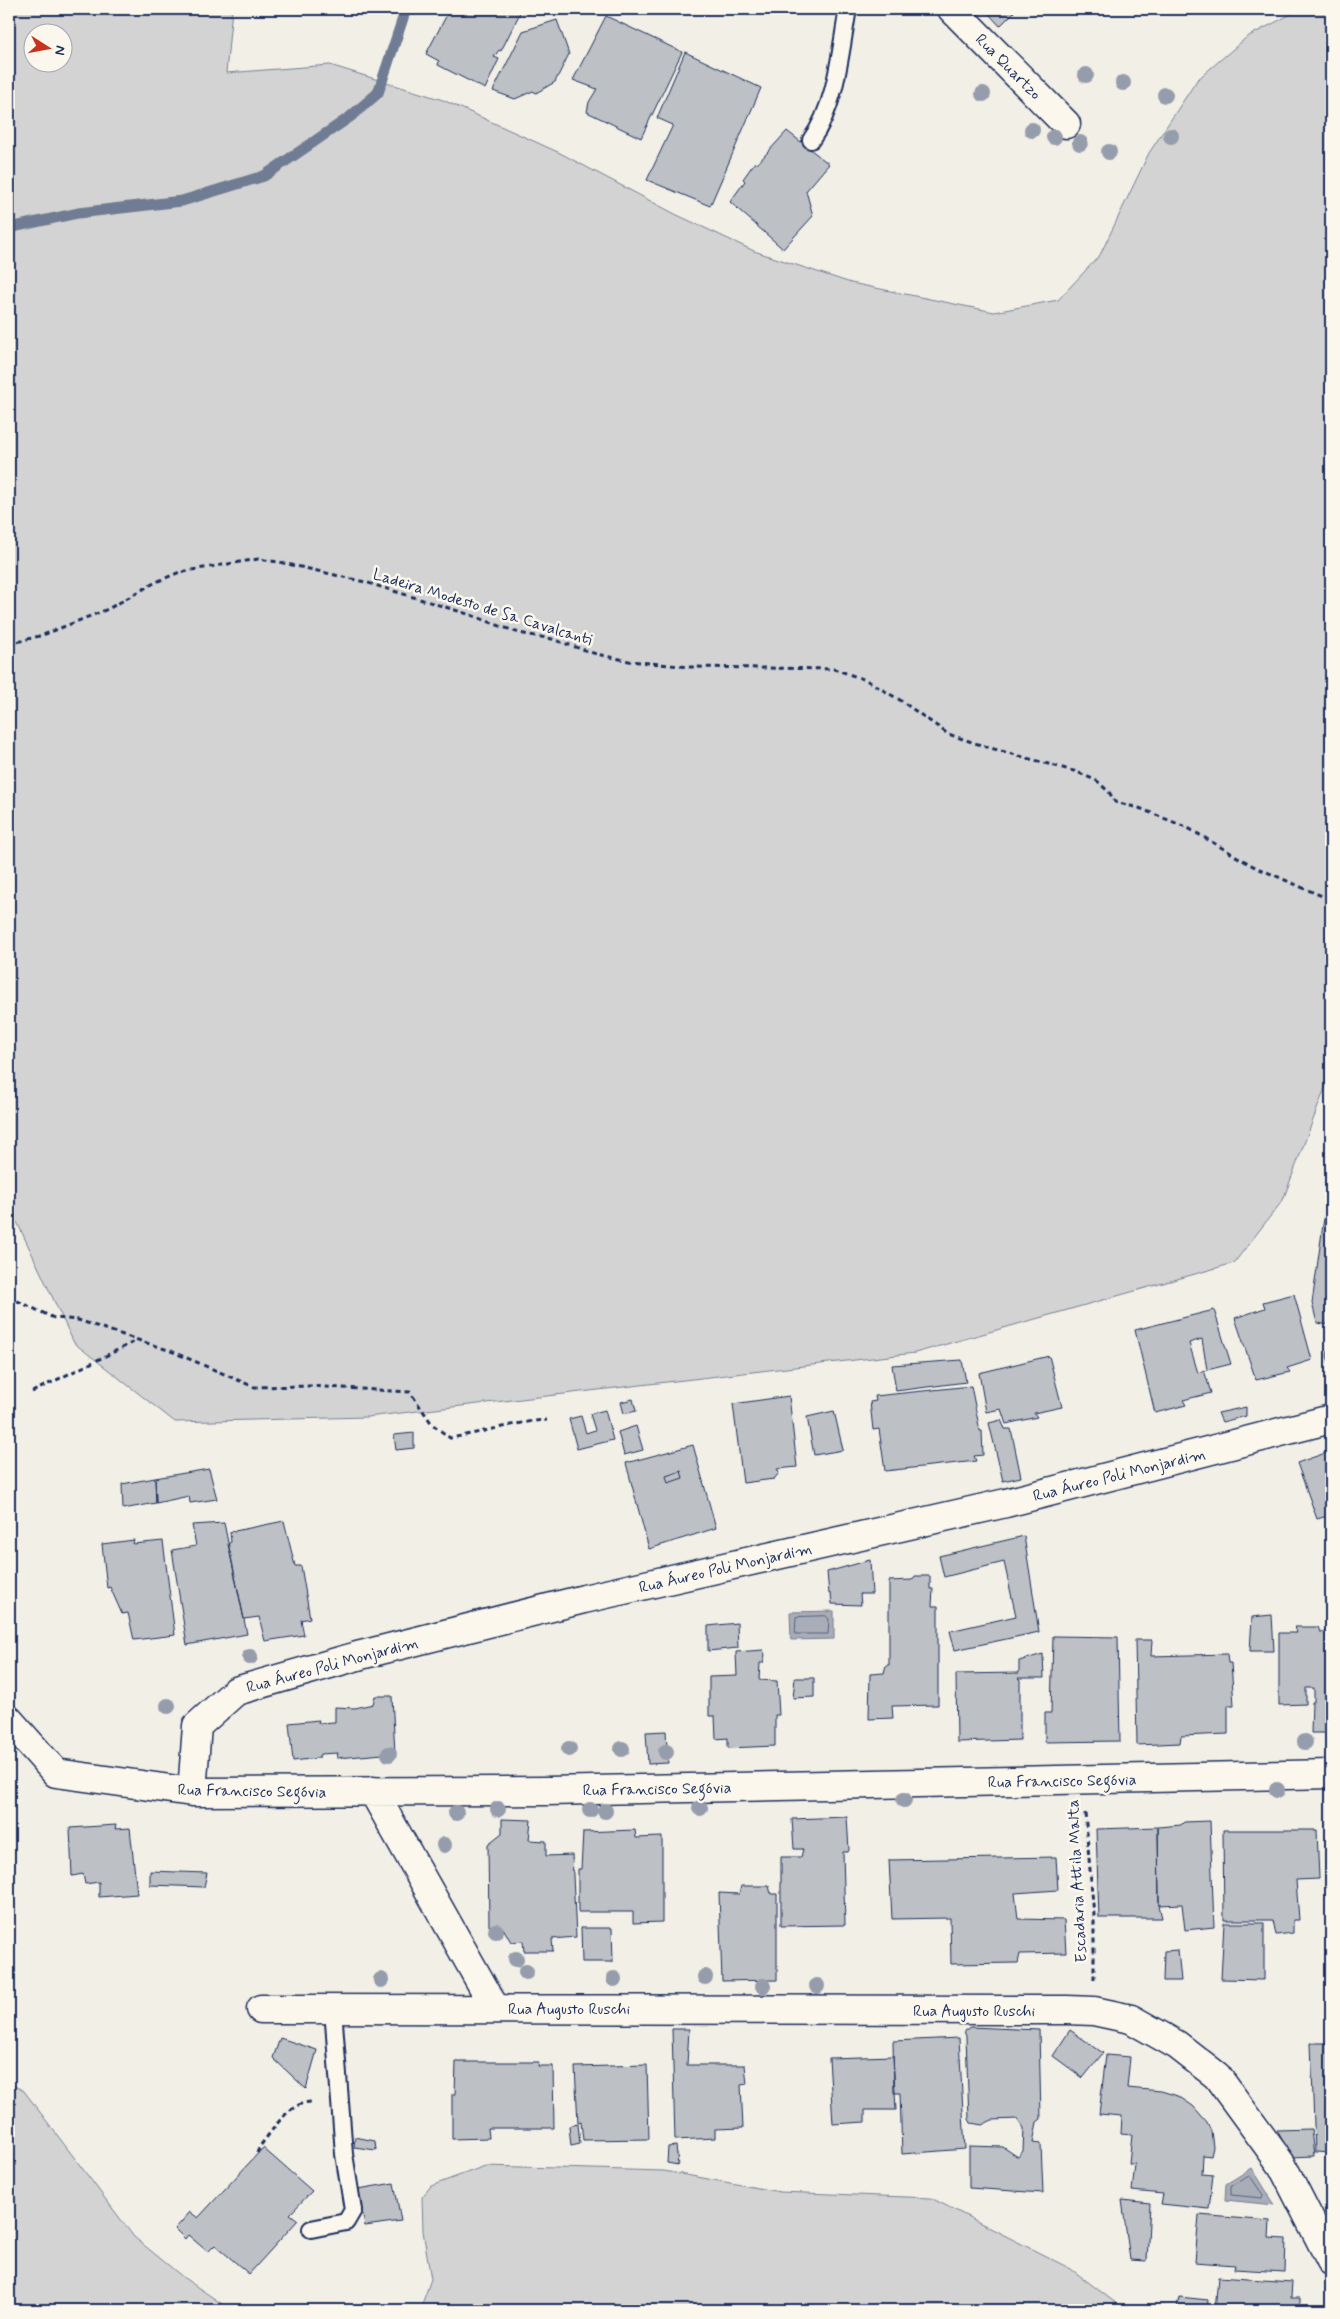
<svg xmlns="http://www.w3.org/2000/svg" width="1340" height="2319" font-family="Mynerve,sans-serif">
	<style>
		.green { fill: #d2d3d2; stroke: #768198; fill-rule: evenodd }
		.water { fill: #a9adb7; stroke: #707b93 }
		.lines { fill: none; stroke-linecap: round; stroke-linejoin: round }
		.shore { stroke: #546182; stroke-width: 1 }
		.stream { stroke: #707b93; stroke-width: 11 }
		.building { fill: #bdc0c4; stroke: #1b2f5e }
		.lane-casing { stroke: #1b2f5e; stroke-width: 20 }
		.street-casing { stroke: #1b2f5e; stroke-width: 31 }
		.path { stroke: #1b2f5e; stroke-width: 3; stroke-dasharray: 5 4; stroke-linecap: butt }
		.lane { stroke: #fbf7ec; stroke-width: 16 }
		.street { stroke: #fbf7ec; stroke-width: 28 }
		.tree { fill: #959cab }
		.labels { text-anchor: middle; stroke-width: 5; stroke-linejoin: round; paint-order: stroke }
		.street-label { font-size: 16px; fill: #1b2f5e; stroke: #fbf7ec }
	</style>
	<rect width="100%" height="100%" fill="#f2efe6"/>
	<filter id="ink" filterUnits="userSpaceOnUse"><feTurbulence type="fractalNoise" baseFrequency=".02" numOctaves="2"/><feDisplacementMap in="SourceGraphic" scale="10" xChannelSelector="R" yChannelSelector="G"/><feConvolveMatrix kernelMatrix="1 2 1 2 8 2 1 2 1" color-interpolation-filters="sRGB"/></filter>
	<g filter="url(#ink)">
		<path class="green" d="M9 9H232L226 73 330 65 443 100 560 153 675 214 754 251 851 283 994 312 1058 300 1100 255 1149 153 1197 80 1247 37 1301 9H1331V1072L1283 1200 1234 1263 915 1353 367 1417 175 1422 74 1343 17 1222 9 1216ZM32 32H62V62H32Z
			M9 2083 24 2091 134 2237 184 2278 231 2310H9Z
			M485 2166 664 2171 780 2192 931 2198 1071 2269 1125 2310H420L431 2279 423 2231 422 2197 431 2186Z"/>
		<path class="water" d="M834 1611V1639L791 1640 790 1612Z
			M1252 2168 1275 2205 1225 2200 1226 2184Z"/>
		<g class="lines">
			<path class="shore" d="M826 1616 829 1619 828 1634H795L796 1617Z
				M1250 2176 1263 2195 1262 2198 1231 2195V2186Z"/>
			<path class="stream" d="M9 228 78 213 182 201 264 176 350 117 378 93 406 9"/>
		</g>
		<path class="building" d="M450 9H526L524 13 521 11 501 51 499 50 494 57 499 59 485 89 438 65 439 61 426 54Z
			M993 9H1011L1014 12 1000 26 988 13Z
			M606 16 682 52 641 138 587 112 589 102 597 89 573 80Z
			M557 20 569 54 555 82 536 93 533 91 515 99 493 91 523 31Z
			M685 52 761 88 710 206 647 180 673 125 657 118Z
			M787 131 829 164 806 191 813 216 783 249 730 202 745 181 743 179 755 162 757 164Z
			M1331 1168V1325L1317 1323 1312 1303Z
			M1294 1294 1312 1360 1287 1368 1290 1372 1256 1380 1235 1318 1265 1308 1263 1302Z
			M1214 1310 1231 1364 1207 1370 1202 1339 1189 1343 1198 1373 1204 1370 1211 1393 1183 1400 1186 1405 1155 1413 1135 1330Z
			M1331 1336V1368L1327 1356Z
			M1049 1356 1062 1407 1034 1413 1037 1417 1006 1424 1001 1409 986 1412 979 1373Z
			M962 1360 966 1382 896 1391 892 1365Z
			M971 1386 980 1431H982L983 1455 974 1456 976 1461 885 1471 879 1429 873 1430 870 1402 876 1401 875 1396Z
			M789 1396 797 1467 777 1469 779 1473 774 1479 743 1483 733 1404Z
			M633 1399 636 1411 624 1414 621 1402Z
			M1246 1407V1416L1222 1422 1218 1413Z
			M605 1410 613 1440 577 1449 569 1419 581 1416 586 1433 595 1430 590 1414Z
			M834 1411 843 1450 814 1455 807 1417Z
			M1001 1420 1005 1429H1011L1021 1477 1003 1481 989 1423Z
			M636 1426 643 1450 624 1455 618 1432Z
			M414 1433V1448L396 1450 394 1435Z
			M693 1445 716 1528 649 1549 626 1463Z
			M1331 1451V1515L1317 1519 1297 1463Z
			M209 1469 217 1499 190 1503 189 1496 156 1503 155 1478Z
			M681 1471 683 1478 668 1483 666 1476Z
			M155 1478 156 1503 123 1509 122 1484Z
			M284 1521 295 1566H301L310 1618 301 1620 304 1635 265 1641 259 1617 244 1619 228 1544 231 1542 230 1532Z
			M224 1523 247 1634 187 1645 172 1550 196 1546 192 1525Z
			M1024 1536 1039 1632 955 1650 950 1631 1016 1616 1004 1562 944 1577 939 1556Z
			M134 1540 133 1544 163 1541 175 1635 134 1640 128 1613 122 1614 110 1587 107 1588 102 1544Z
			M870 1560 872 1594H860L861 1605 832 1604 831 1594H829L827 1572Z
			M915 1576H930V1589H933L932 1606H938V1705L892 1706 893 1718 869 1719 870 1674 884 1673 886 1665H889V1581L912 1580Z
			M1272 1615 1274 1651H1250L1252 1617Z
			M737 1623 738 1648 708 1651V1626Z
			M1295 1627H1318L1320 1632 1331 1631V1733H1311L1312 1702H1314V1688H1306V1704L1279 1705V1633H1297Z
			M1053 1636 1118 1637 1120 1741 1045 1742V1713H1051Z
			M1135 1640H1152L1151 1656 1227 1654 1228 1663H1231L1234 1705H1228V1734L1181 1736 1180 1743 1137 1745Z
			M763 1650 765 1655 763 1663H760L759 1680 777 1681 779 1715H775V1746L728 1748V1738L716 1739 715 1716H709V1677L737 1676 736 1652Z
			M1043 1654 1044 1678H1018L1020 1680V1740L957 1742 956 1674 1019 1673V1661Z
			M795 1678H814V1697L793 1698Z
			M375 1696H392L395 1753 337 1758 338 1753 320 1754 319 1758 293 1761 289 1723 319 1720 318 1723 335 1722V1707L355 1708 373 1704Z
			M666 1731 668 1763 648 1764 646 1732Z
			M847 1817 849 1850 848 1852H843L845 1925 781 1926V1857H801L803 1849H794L792 1819Z
			M502 1819 531 1820 529 1840 546 1841V1856L572 1855 576 1937 552 1939 553 1951H524L523 1941 511 1942 503 1928 489 1926 488 1844 502 1833Z
			M1210 1821 1214 1927 1185 1930 1182 1904 1159 1905 1158 1827 1181 1825 1184 1822Z
			M116 1825 115 1829 130 1828 137 1894 99 1897V1882L85 1884 83 1874 72 1876 70 1828Z
			M1158 1827 1159 1905 1162 1918H1099L1096 1829Z
			M635 1830 636 1838 662 1837V1922L633 1923V1912H578V1869H581L583 1832Z
			M1223 1830H1317L1319 1879 1296 1880 1299 1920H1293V1933L1276 1935 1273 1920H1224Z
			M1331 1845V1937L1328 1846Z
			M1056 1857 1058 1890 1015 1893 1018 1919 1064 1920 1066 1953 1020 1954 1018 1963 951 1964 950 1918 892 1919 889 1860Z
			M150 1871 207 1873 204 1887 150 1885Z
			M741 1886H769L771 1894H777V1980L722 1981 719 1893 739 1894Z
			M1224 1923H1264V1980L1221 1979Z
			M581 1928H612L613 1962H582Z
			M1178 1950 1181 1981H1163L1164 1951Z
			M970 2027 1039 2030 1041 2119 1037 2122 1033 2143 1041 2144 1043 2193 969 2188V2146L1003 2147 1018 2157 1023 2151 1024 2128 1018 2119 992 2120 982 2125 971 2123 969 2119 966 2036 964 2031Z
			M672 2029H689L687 2065H745L747 2084 741 2085 743 2128 715 2129V2138L675 2140Z
			M1070 2030 1103 2053 1083 2078 1053 2056Z
			M280 2038 317 2050 306 2089 273 2058Z
			M959 2038 965 2149 902 2154 900 2093H894L893 2041Z
			M1311 2043H1331V2153L1315 2152Z
			M1106 2055 1130 2057 1127 2088 1161 2091 1178 2096 1193 2106 1207 2122 1211 2131 1213 2147 1211 2156 1203 2155 1202 2174 1213 2175 1209 2209 1161 2204 1163 2194 1132 2191 1135 2164H1129L1132 2135 1121 2134 1122 2116 1099 2114Z
			M893 2056 896 2110H865V2122L833 2124 829 2058Z
			M456 2062H539L538 2066H553L554 2128H488L489 2138 452 2139V2094H455Z
			M647 2065 649 2139 583 2140 581 2122 578 2123 575 2067Z
			M578 2124 580 2144 571 2146 569 2126Z
			M1311 2129 1314 2156 1291 2157 1277 2130Z
			M355 2137 375 2141 376 2150 354 2147Z
			M676 2146 678 2165 667 2163 668 2147Z
			M263 2148 312 2191 290 2214 298 2220 249 2274 215 2245 208 2252 188 2235 185 2239 175 2229 190 2212 198 2218Z
			M394 2183 401 2221 365 2226 358 2189Z
			M1122 2200 1150 2203 1147 2261 1130 2260Z
			M1199 2215 1270 2221 1269 2238 1286 2239 1285 2272 1234 2269 1235 2265 1195 2262Z
			M1218 2277 1292 2282 1291 2298H1300V2310H1215Z
			M1179 2297 1208 2300 1207 2310H1161V2307L1177 2308Z"/>
		<g class="lines">
			<g class="lane-casing">
				<path id="lane" d="M811 140C837 104 840 52 848 9
					M311 2229 346 2222 353 2210 344 2154 333 2009"/>
			</g>
			<g class="street-casing">
				<path id="street" d="M952 9 1066 124
					M9 1720 56 1773 192 1792 547 1791 1331 1774
					M373 1791 495 2008
					M192 1792 197 1726 236 1691 361 1655 584 1599 1006 1503 1331 1419
					M261 2009 1067 2010 1094 2011 1131 2019 1177 2045 1217 2076 1282 2165 1331 2261"/>
			</g>
			<path class="path" d="M9 644 43 635 108 609 156 582 180 572 258 559 279 562 365 582 471 615 519 633 552 639 596 654 629 661 690 667 834 669 866 680 900 700 948 734 987 747 1077 772 1097 781 1109 792 1115 802 1139 808 1188 828 1253 866 1331 900
				M9 1297 54 1318 78 1320 171 1351 254 1387 310 1386 410 1392 432 1424 450 1438C482 1433 514 1422 547 1420
				M32 1392 136 1341
				M1085 1813 1094 1915V1979
				M257 2153 260 2146C273 2130 289 2101 313 2102"/>
			<use href="#lane" class="lane"/>
			<use href="#street" class="street"/>
		</g>
		<g class="tree">
			<circle cx="1086" cy="75" r="8"/>
			<circle cx="1123" cy="83" r="8"/>
			<circle cx="983" cy="94" r="8"/>
			<circle cx="1165" cy="95" r="8"/>
			<circle cx="1032" cy="130" r="8"/>
			<circle cx="1171" cy="136" r="8"/>
			<circle cx="1054" cy="137" r="8"/>
			<circle cx="1080" cy="143" r="8"/>
			<circle cx="1109" cy="152" r="8"/>
			<circle cx="250" cy="1657" r="8"/>
			<circle cx="168" cy="1706" r="8"/>
			<circle cx="1305" cy="1742" r="8"/>
			<circle cx="569" cy="1749" r="8"/>
			<circle cx="622" cy="1749" r="8"/>
			<circle cx="666" cy="1752" r="8"/>
			<circle cx="389" cy="1754" r="8"/>
			<circle cx="1277" cy="1790" r="8"/>
			<circle cx="904" cy="1800" r="8"/>
			<circle cx="700" cy="1808" r="8"/>
			<circle cx="498" cy="1809" r="8"/>
			<circle cx="590" cy="1810" r="8"/>
			<circle cx="605" cy="1811" r="8"/>
			<circle cx="456" cy="1813" r="8"/>
			<circle cx="444" cy="1845" r="8"/>
			<circle cx="496" cy="1931" r="8"/>
			<circle cx="516" cy="1959" r="8"/>
			<circle cx="526" cy="1972" r="8"/>
			<circle cx="705" cy="1977" r="8"/>
			<circle cx="614" cy="1979" r="8"/>
			<circle cx="381" cy="1980" r="8"/>
			<circle cx="763" cy="1986" r="8"/>
			<circle cx="817" cy="1986" r="8"/>
		</g>
	</g>
	<g class="labels">
		<g class="street-label">
			<text transform="translate(1009 66) rotate(45)" y="6">Rua Quartzo</text>
			<text transform="translate(483 606) rotate(17)" y="6">Ladeira Modesto de Sa Cavalcanti</text>
			<text transform="translate(1119 1474) rotate(-14)" y="6">Rua Áureo Poli Monjardim</text>
			<text transform="translate(725 1567) rotate(-13)" y="6">Rua Áureo Poli Monjardim</text>
			<text transform="translate(332 1664) rotate(-15)" y="6">Rua Áureo Poli Monjardim</text>
			<text transform="translate(1062 1780) rotate(-1)" y="6">Rua Francisco Segóvia</text>
			<text transform="translate(657 1788) rotate(-1)" y="6">Rua Francisco Segóvia</text>
			<text transform="translate(252 1790) rotate(1)" y="6">Rua Francisco Segóvia</text>
			<text transform="translate(1076 1881) rotate(-93)" y="6">Escadaria Attila Malta</text>
			<text x="569" y="2014">Rua Augusto Ruschi</text>
			<text x="974" y="2016">Rua Augusto Ruschi</text>
		</g>
	</g>
	<rect width="1340" height="2319" fill="none" stroke="#fbf7ec" stroke-width="30"/>
	<rect x="15" y="15" width="1310" height="2289" fill="none" stroke="#1b2f5e" stroke-width="2" filter="url(#ink)"/>
	<g transform="translate(48 48) rotate(101)"><circle r="24" fill="#fbf7ec" stroke="#a1a7b3"/>
	<path d="M0-4L9 19L0 12L-9 19Z" fill="#c8321e"/>
	<text y="-8" font-size="14" font-weight="bold" text-anchor="middle" fill="#1b2f5e">N</text>
	</g>
</svg>
